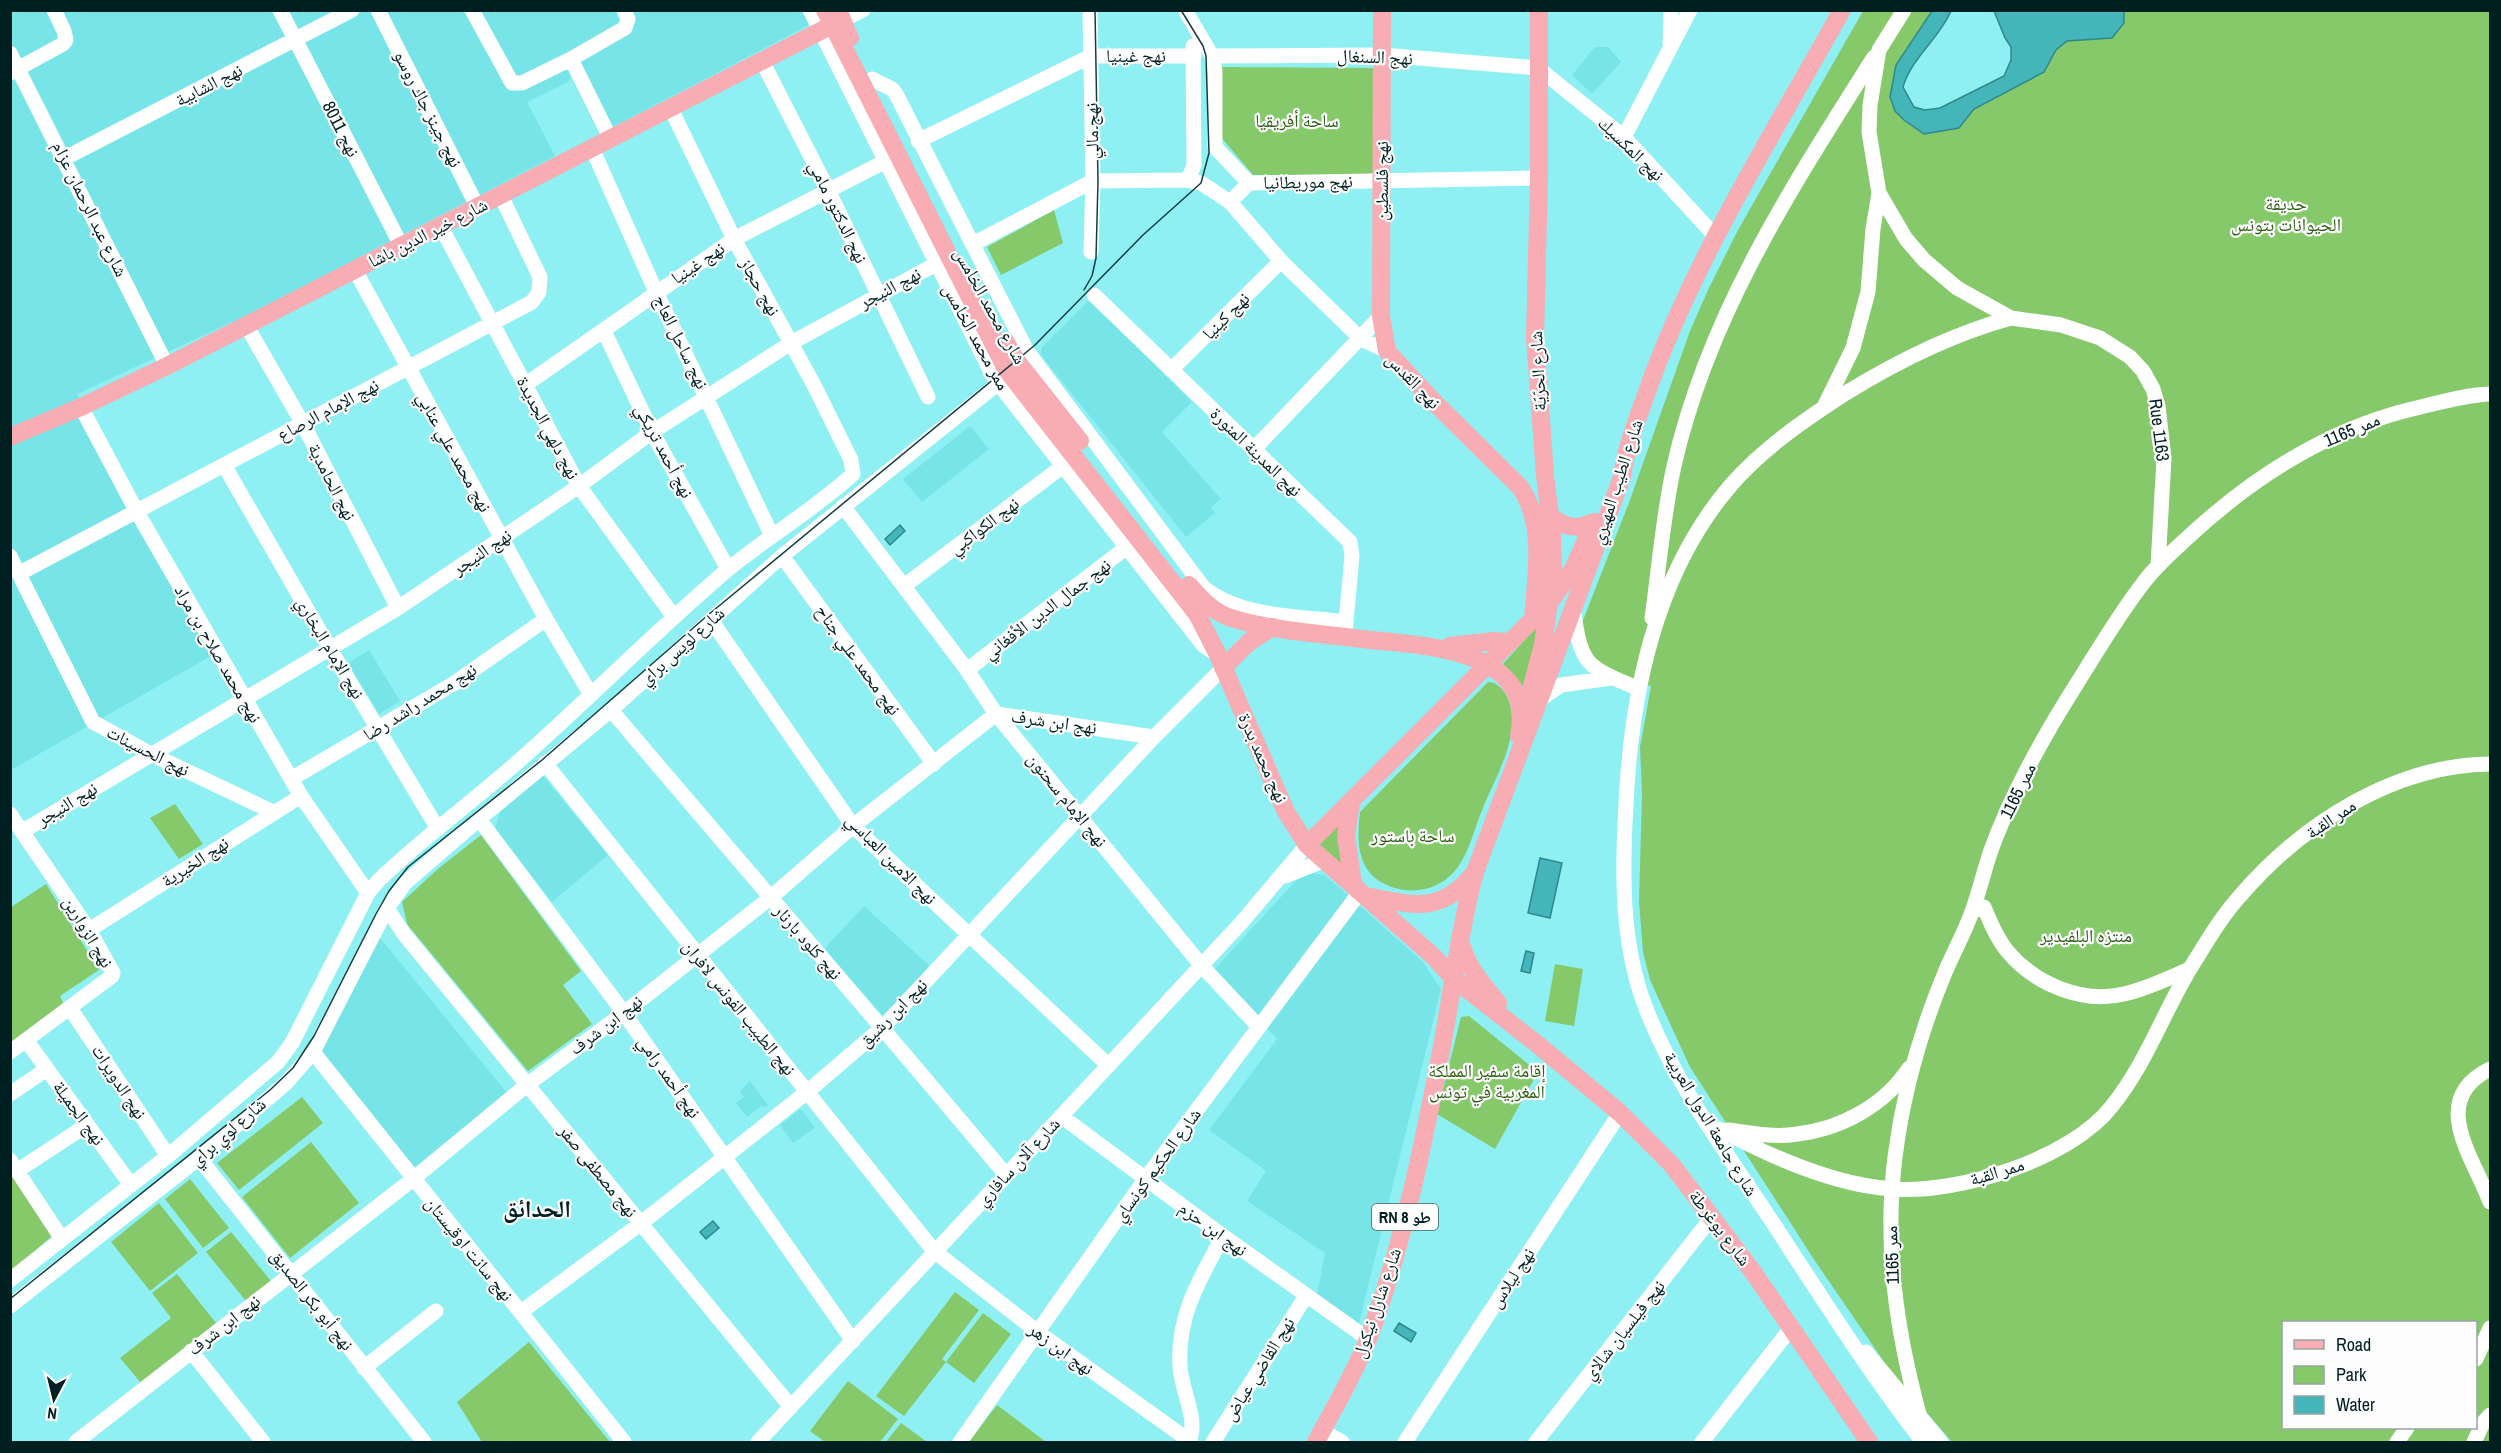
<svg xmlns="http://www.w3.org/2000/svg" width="2501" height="1453" font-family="'Archivo Narrow','Noto Naskh Arabic',sans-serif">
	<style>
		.built { fill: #77e5e7 }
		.green { fill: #86c96b; fill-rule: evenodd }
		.water { fill: #44b5b8; stroke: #30888a; stroke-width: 1.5 }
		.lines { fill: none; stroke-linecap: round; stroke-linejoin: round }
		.minor { stroke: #fff; stroke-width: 15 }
		.major { stroke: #f7adb3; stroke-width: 18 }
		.tram { stroke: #153e3f; stroke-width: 1.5 }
		.labels { text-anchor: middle; stroke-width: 4.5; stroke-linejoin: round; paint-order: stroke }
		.shield { fill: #fdfdfd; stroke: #4c6262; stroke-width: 1.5 }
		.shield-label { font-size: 16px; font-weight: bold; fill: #001f20 }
		.street-label { font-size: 18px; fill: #001f20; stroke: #fdfdfd }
		.park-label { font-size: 18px; fill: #2b5d10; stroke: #fdfdfd }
		.district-label { font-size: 24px; font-weight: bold; fill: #001f20; stroke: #fdfdfd }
	</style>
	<rect width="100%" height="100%" fill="#8ef0f2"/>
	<path class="built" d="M802 10 809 25 599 134 571 78 568 82 527 102 555 156 243 317 77 394 223 649 11 770 10 11Z
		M1595 47H1608L1621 62 1592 94 1572 75Z
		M1090 299 1192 402 1162 432 1221 499 1211 507 1215 513 1186 537 1041 355V348Z
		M970 426 989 449 922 502 903 479Z
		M369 650 400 701 379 714 348 663Z
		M543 776 608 855 552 902 495 828 500 812Z
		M1311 873 1325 875 1423 962 1441 989 1358 1327 1317 1296 1325 1253 1247 1201 1266 1171 1209 1130 1277 1039 1214 970 1299 877Z
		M864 906 932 968 885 1018 824 949Z
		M374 938 381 939 507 1093 413 1169 319 1052Z
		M750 1081 768 1105 764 1108 761 1106 747 1117 736 1103 744 1097 740 1091Z
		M801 1109 815 1128 793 1143 780 1125Z"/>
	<path class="green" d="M1863 11H1932L1896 65 1890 97 1895 111 1904 120 1924 134 1959 128 1974 109 2044 72 2056 50 2067 41 2080 39H2098L2124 23V11H2490V1442H1952L1889 1369 1815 1261 1690 1067 1650 980 1643 952 1639 902 1642 794 1640 747 1651 686 1609 677 1584 647 1582 623 1630 500 1690 331 1708 290 1738 230ZM2284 1322H2476V1428H2284Z
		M1220 67 1374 68V175H1253L1220 136Z
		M1054 210 1063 243 1001 275 987 247Z
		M1540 623 1527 697 1522 685 1502 665Z
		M1488 682C1496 682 1502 688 1506 695 1525 730 1496 775 1483 808 1475 826 1470 850 1458 867 1440 892 1407 897 1381 882 1356 867 1357 838 1360 812Z
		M175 804 203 844 179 859 150 818Z
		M1344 813 1346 868 1316 842Z
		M481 835 581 971 563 985 592 1024 528 1071 407 924 402 902 439 868Z
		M46 884 99 970 60 996 65 1007 11 1045V907Z
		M1555 964 1583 969 1574 1026 1545 1021Z
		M1469 1016 1538 1072 1495 1149 1437 1114 1461 1017Z
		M302 1097 323 1123 239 1190 217 1163Z
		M311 1142 359 1203 290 1258 242 1197Z
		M10 1170 52 1236 11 1271H10Z
		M190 1179 229 1228 203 1248 165 1199Z
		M159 1203 198 1253 150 1291 111 1242Z
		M231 1232 271 1281 246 1301 206 1252Z
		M177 1274 216 1323 141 1383 120 1358 171 1318 152 1293Z
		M955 1292 979 1310 942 1359 946 1362 983 1313 1011 1334 974 1383 946 1362 904 1416 876 1396Z
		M529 1342 610 1442H482L457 1402Z
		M848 1381 898 1419 880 1442H825L810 1431Z
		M997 1405 1046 1442H969Z
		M901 1423 927 1442H886Z"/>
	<path class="water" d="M1932 11H1951C1939 39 1912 57 1903 87L1914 107 1925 110 1940 108 2004 76 2011 60V47L2005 38 1994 11H2124V23L2112 38 2067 41 2056 50 2044 72 1974 109 1959 128 1924 134 1904 120 1895 111 1890 97 1896 65Z
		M900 525 905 531 890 545 885 539Z
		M1540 858 1562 863 1550 918 1528 913Z
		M1526 951 1534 953 1530 973 1521 971Z
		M713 1221 719 1228 706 1239 700 1232Z
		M1399 1323 1416 1333 1411 1342 1394 1331Z"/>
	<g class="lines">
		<path class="minor" d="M280 10 402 247
			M378 10 478 208
			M472 10 512 83H522L571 59 611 140
			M810 10 994 378 1204 646 1218 655
			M1090 10 1093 181 1091 252
			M1185 10 1212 56 1215 71V147L1249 183
			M1904 10 1879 50 1870 105 1869 132 1879 193 1906 239 1924 260 1957 288 2011 318 2061 325 2100 338 2130 357 2143 371 2153 389 2158 406 2164 458 2158 566
			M842 20 863 10
			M1670 43 1671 10
			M10 53 167 366
			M1212 56 1382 55 1538 68 1624 137 1716 237
			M571 59 625 28 628 19 624 10
			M762 61 828 190 928 397
			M10 73 63 44 66 40 64 31 54 10
			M872 79 892 89 896 94 1027 351 1203 587C1241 618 1299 616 1346 622
			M1624 137 1690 10
			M918 141 1091 56H1194
			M592 148 656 292 772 536
			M65 158 352 10
			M1185 180 1190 175 1194 165 1193 46
			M1230 202 1249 183 1539 178
			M441 227 579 486 674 617
			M973 244 1093 181 1185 180 1201 183 1230 202 1281 261 1361 339 1387 351
			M355 270 546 619 591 695
			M1094 295 1350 542 1352 556 1345 633
			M246 325 303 424 398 608
			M604 331 652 432 728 569
			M1171 370 1281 261
			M525 385 734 239 884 162
			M1825 405 1853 348 1868 292 1873 229 1879 193
			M81 407 137 512 301 796 368 893
			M1253 450 1381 316
			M224 465 330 649 438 829
			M843 506 967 670 996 714 1201 965 1259 1027
			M10 556 93 722 151 754 273 812
			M782 556 934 764
			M20 573 532 302 539 292 540 277 501 196
			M904 586 1063 466
			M1573 607C1581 666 1585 666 1639 689
			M1652 618C1659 568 1663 516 1674 466 1708 315 1793 185 1874 57
			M711 620 853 826 1108 1065
			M967 670 1127 547
			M1539 700 1561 685 1611 678
			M611 710C742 865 876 1019 1006 1175
			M545 763 934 1251 1039 1333 1191 1442
			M291 779 453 684 546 619
			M10 814 89 930 113 973 112 976 10 1052
			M479 819 624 1013 853 1341
			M23 831 398 608 579 486 652 432 791 343 936 264
			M1285 876 1325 860
			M1972 911 1984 907C1990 922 1997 939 2008 952 2035 984 2082 1004 2124 994 2147 989 2169 978 2190 969
			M89 930 301 796
			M70 1008 168 1156
			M26 1040 131 1185
			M313 1052 624 1442
			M2490 1069C2427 1100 2474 1158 2490 1202
			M10 1094 47 1069
			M1061 1116 1223 1236 1368 1339
			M1719 1129C1769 1156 1834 1185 1892 1189 1958 1194 2070 1160 2112 1106 2146 1064 2163 1013 2191 967 2206 943 2221 917 2240 896 2302 824 2394 765 2490 764
			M1728 1130C1750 1133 1775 1138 1797 1134 1841 1129 1885 1105 1909 1068
			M199 1158 424 1442
			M10 1160 62 1239
			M17 1171 87 1125
			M10 1280 168 1156 278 1062 292 1043 368 893 379 880C427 834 482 795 531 750 597 691 659 628 726 571 767 537 814 510 853 474L851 460 815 387 734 239 671 109
			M10 1306 199 1158 286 1083 313 1052 387 908
			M521 1312 640 1224 807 1092 883 1027 1154 737 1223 668
			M191 1351 263 1442
			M1866 1352 1941 1442
			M2476 1359 2490 1328
			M364 1368 436 1311
			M791 1407 404 934 387 908 405 883 479 819 611 710 782 556 1010 374
			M1919 1414C1896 1329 1884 1245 1895 1157 1903 1094 1920 1033 1944 975 1953 953 1965 932 1973 909 1979 891 1984 872 1990 853 2011 794 2043 737 2076 685 2098 650 2119 614 2144 582 2156 566 2171 553 2185 540 2249 480 2322 432 2408 410 2434 404 2463 395 2490 394
			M1322 1431 1342 1442
			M76 1442 413 1179 528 1084 624 1013 770 898 853 826 996 714 1154 737
			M758 1442 1241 923 1307 845
			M960 1442 1146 1178 1360 892
			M1189 1442C1199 1418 1181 1391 1180 1366 1177 1315 1200 1279 1223 1236
			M1213 1442 1306 1296
			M1405 1442 1620 1113
			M1536 1442 1712 1217
			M1702 1442 1791 1328
			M1923 1442C1867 1370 1819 1293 1769 1217 1724 1149 1674 1082 1645 1006 1621 942 1622 872 1626 805 1631 693 1656 572 1731 485 1763 448 1806 419 1846 393 1898 361 1952 334 2011 318
			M2397 1442 2407 1428
			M2474 1442 2483 1423 2490 1415"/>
		<path class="major" d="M825 10 1006 369 1197 614 1218 655 1286 812 1307 845 1434 957 1454 979 1537 1044 1620 1113 1672 1165 1753 1272 1869 1442
			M838 10 850 38
			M1382 10 1381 316 1387 351 1434 402 1520 487C1546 525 1536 575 1533 619
			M1005 341 1016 360 1080 441
			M10 437 81 407 167 366 840 21
			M1549 514C1563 528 1576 530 1594 522
			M1189 585C1201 599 1213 612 1231 618 1269 630 1321 634 1362 639 1421 646 1537 647 1519 736
			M1450 646 1493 641 1508 642
			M1223 668 1249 642 1273 627
			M1530 694 1543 644 1553 576 1552 535 1545 475 1535 338 1539 178V10
			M1351 802 1346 836 1353 884
			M1307 845 1550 602 1573 569 1587 538
			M1366 896C1413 905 1441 915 1474 873
			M1461 944C1468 968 1482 984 1498 1003
			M1316 1442C1334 1408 1355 1373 1369 1337 1404 1242 1424 1141 1443 1041 1453 985 1460 928 1475 872L1622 477C1626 445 1639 416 1649 386 1697 254 1774 133 1842 10"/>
		<path class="tram" d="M1084 290 1092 276 1096 258 1098 181 1095 10
			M10 1299 270 1090 293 1068 314 1036 376 914 389 891 408 867 542 760 708 615 1035 345 1143 235 1201 183 1209 153 1206 56 1203 46 1181 10"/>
	</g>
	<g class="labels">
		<rect class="shield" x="1372" y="1204" width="66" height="26" rx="4.5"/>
		<g class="shield-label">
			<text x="1405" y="1223">RN 8 طو</text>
		</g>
		<g class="street-label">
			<text x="1136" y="62">نهج غينيا</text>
			<text transform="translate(1375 57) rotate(2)" y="6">نهج السنغال</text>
			<text transform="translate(209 85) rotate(-27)" y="6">نهج الشابية</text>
			<text transform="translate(428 109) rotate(63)" y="6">نهج جينز جاك روسو</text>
			<text transform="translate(341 129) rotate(63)" y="6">نهج 8011</text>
			<text transform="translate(1092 131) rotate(-91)" y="6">نهج مالي</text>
			<text transform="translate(1631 149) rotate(44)" y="6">نهج المكسيك</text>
			<text transform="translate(1382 181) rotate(-90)" y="6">نهج فلسطين</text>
			<text transform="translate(1308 182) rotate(-1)" y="6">نهج موريطانيا</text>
			<text transform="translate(90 209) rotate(64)" y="6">شارع عبد الرحمان عزام</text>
			<text transform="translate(838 212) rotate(64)" y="6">نهج الدكتور مامي</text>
			<text transform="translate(428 233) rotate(-27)" y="6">شارع خير الدين باشا</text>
			<text transform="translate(698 263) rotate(-34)" y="6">نهج غينيا</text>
			<text transform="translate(760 287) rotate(61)" y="6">نهج حجاز</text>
			<text transform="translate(890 288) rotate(-28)" y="6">نهج النيجر</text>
			<text transform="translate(990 306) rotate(61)" y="6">شارع محمد الخامس</text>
			<text transform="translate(1226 316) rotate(-45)" y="6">نهج كينيا</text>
			<text transform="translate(976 337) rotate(61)" y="6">ممر محمد الخامس</text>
			<text transform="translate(681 342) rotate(64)" y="6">نهج ساحل العاج</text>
			<text transform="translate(1538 371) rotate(-93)" y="6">شارع الحرّيّة</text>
			<text transform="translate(1413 381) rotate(46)" y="6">نهج القدس</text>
			<text transform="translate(328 410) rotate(-28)" y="6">نهج الإمام الرصاع</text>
			<text transform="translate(548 428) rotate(62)" y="6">نهج دلهي الجديدة</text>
			<text transform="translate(2159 430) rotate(83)" y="6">Rue 1163</text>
			<text transform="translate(2352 430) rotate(-23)" y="6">ممر 1165</text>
			<text transform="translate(664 451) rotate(62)" y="6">نهج أحمد تريكي</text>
			<text transform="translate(454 452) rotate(61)" y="6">نهج محمد علي عنابي</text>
			<text transform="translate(1256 452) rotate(44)" y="6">نهج المدينة المنورة</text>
			<text transform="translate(332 482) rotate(63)" y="6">نهج الحامدية</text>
			<text transform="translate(1617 482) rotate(-72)" y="6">شارع الطيب المهيري</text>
			<text transform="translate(984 526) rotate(-37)" y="6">نهج الكواكبي</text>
			<text transform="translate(482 552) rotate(-34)" y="6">نهج النيجر</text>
			<text transform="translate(1047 609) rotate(-37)" y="6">نهج جمال الدين الأفغاني</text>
			<text transform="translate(682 646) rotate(-42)" y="6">شارع لويس براي</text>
			<text transform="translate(330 648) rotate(59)" y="6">نهج الإمام البخاري</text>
			<text transform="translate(218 654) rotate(60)" y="6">نهج محمد صلاح بن مراد</text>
			<text transform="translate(858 660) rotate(54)" y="6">نهج محمد علي جناح</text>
			<text transform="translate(420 702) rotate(-32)" y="6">نهج محمد راشد رضا</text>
			<text transform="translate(1054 722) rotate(8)" y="6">نهج ابن شرف</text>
			<text transform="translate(148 751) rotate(27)" y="6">نهج الحسينات</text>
			<text transform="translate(1263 758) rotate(66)" y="6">نهج محمد بدرة</text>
			<text transform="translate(2018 791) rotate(-64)" y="6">ممر 1165</text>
			<text transform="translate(1067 800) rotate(51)" y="6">نهج الإمام سحنون</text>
			<text transform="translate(67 804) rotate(-31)" y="6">نهج النيجر</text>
			<text transform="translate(2331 819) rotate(-34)" y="6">ممر القبة</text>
			<text transform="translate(891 859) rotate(45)" y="6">نهج الامين العباسي</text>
			<text transform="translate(195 862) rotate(-33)" y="6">نهج الخيرية</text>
			<text transform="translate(88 932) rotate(59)" y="6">نهج الزوارين</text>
			<text transform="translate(808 942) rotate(49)" y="6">نهج كلود بارنار</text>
			<text transform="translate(739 1008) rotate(51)" y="6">نهج الطبيب الفونس لافران</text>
			<text transform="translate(893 1013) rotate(-45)" y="6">نهج ابن رشيق</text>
			<text transform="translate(606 1025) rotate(-37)" y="6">نهج ابن شرف</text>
			<text transform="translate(669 1077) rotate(55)" y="6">نهج أحمد رامي</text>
			<text transform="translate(119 1082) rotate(57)" y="6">نهج الدويرات</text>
			<text transform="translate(79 1113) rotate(54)" y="6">نهج الجميلة</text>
			<text transform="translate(1711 1124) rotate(59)" y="6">شارع جامعة الدول العربية</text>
			<text transform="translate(228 1132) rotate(-41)" y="6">شارع لوي براي</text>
			<text transform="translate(1018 1162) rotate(-47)" y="6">شارع آلان سافاري</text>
			<text transform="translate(1157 1165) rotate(-54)" y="6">شارع الحكيم كونساي</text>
			<text transform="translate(598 1171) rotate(51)" y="6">نهج مصطفى صفر</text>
			<text transform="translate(1997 1172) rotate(-17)" y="6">ممر القبة</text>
			<text transform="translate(1720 1228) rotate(53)" y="6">شارع يوغرطة</text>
			<text transform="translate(1213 1229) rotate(36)" y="6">نهج ابن حزم</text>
			<text transform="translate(469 1249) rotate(51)" y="6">نهج سانت اوقيستان</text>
			<text transform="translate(1892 1255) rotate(-92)" y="6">ممر 1165</text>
			<text transform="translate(1512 1278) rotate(-57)" y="6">نهج ليلاس</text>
			<text transform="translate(312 1300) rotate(52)" y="6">نهج أبو بكر الصديق</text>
			<text transform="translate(1377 1303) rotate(-71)" y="6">شارع شارل نيكول</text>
			<text transform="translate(224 1325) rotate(-38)" y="6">نهج ابن شرف</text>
			<text transform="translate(1624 1330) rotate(-52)" y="6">نهج فيلسيان شالاي</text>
			<text transform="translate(1061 1349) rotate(36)" y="6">نهج ابن زهر</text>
			<text transform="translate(1259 1369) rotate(-58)" y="6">نهج القاضي عياض</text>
		</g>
		<g class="park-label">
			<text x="1297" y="127">ساحة أفريقيا</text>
			<text x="2286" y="210">حديقة<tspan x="2286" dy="21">الحيوانات بتونس</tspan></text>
			<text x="1413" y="842">ساحة باستور</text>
			<text x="2086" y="942">منتزه البلفيدير</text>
			<text x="1487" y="1077">إقامة سفير المملكة<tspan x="1487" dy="21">المغربية في تونس</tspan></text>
		</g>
		<g class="district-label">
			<text x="537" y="1217">الحدائق</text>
		</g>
	</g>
	<rect width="2501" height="1453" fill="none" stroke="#001f20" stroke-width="24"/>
	<rect x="2282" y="1321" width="195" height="108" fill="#fdfdfd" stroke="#98a4a5" stroke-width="1.5"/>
	<rect x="2294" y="1340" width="30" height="9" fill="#f7adb3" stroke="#98a4a5" stroke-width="1.5"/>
	<text x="2336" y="1351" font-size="18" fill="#001f20">Road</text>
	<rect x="2294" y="1366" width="30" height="18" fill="#86c96b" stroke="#98a4a5" stroke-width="1.5"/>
	<text x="2336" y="1381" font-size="18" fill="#001f20">Park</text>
	<rect x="2294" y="1396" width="30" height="18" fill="#44b5b8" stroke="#98a4a5" stroke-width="1.5"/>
	<text x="2336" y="1411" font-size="18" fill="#001f20">Water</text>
	<g transform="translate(54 1399) rotate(187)" stroke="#fdfdfd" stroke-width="4.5" paint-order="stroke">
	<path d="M0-4.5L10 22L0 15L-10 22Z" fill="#001f20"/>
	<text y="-9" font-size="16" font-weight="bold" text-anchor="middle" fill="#001f20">N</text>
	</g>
</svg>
